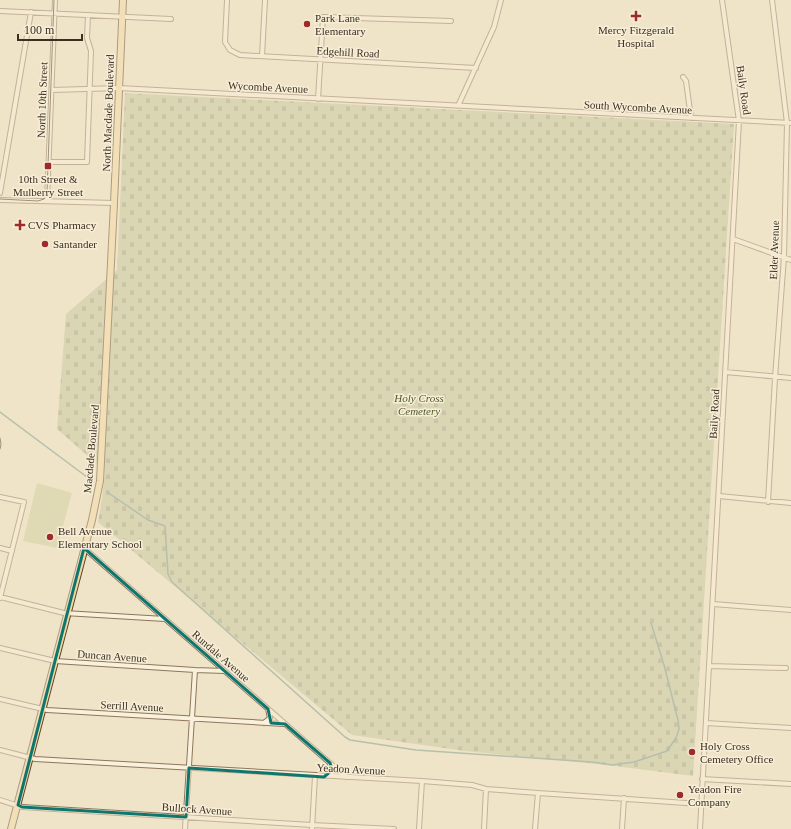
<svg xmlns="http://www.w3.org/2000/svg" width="791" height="829" font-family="'Times New Roman',serif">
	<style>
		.grass { fill: #c9cf9b }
		.cemetery { fill: url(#cemetery-stones) }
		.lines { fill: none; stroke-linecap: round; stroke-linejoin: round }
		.stream { stroke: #6f938a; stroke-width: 1.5 }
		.street-casing { stroke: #8d765c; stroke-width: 6 }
		.primary-casing { stroke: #5b4430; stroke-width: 8 }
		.street { stroke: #faf1dc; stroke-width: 4 }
		.primary { stroke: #f3d9a0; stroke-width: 6 }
		.tram { stroke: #3d2e20; stroke-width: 1 }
		.marked { fill: none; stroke: #0f766e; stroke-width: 3; stroke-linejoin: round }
		.poi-dot { fill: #9e2a2b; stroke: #f7eed8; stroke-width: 1.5 }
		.labels { text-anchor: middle; stroke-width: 3; stroke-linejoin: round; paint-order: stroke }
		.poi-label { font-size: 11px; fill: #3d2e20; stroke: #f7eed8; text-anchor: start }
		.street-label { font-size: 11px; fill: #3d2e20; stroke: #f7eed8 }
		.park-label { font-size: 11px; font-style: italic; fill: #4d5a26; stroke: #f7eed8 }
	</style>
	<defs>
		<pattern id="cemetery-stones" width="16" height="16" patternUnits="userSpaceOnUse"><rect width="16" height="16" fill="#bfc49a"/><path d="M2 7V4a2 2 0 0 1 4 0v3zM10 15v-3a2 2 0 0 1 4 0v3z" fill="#9ca07d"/></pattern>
	</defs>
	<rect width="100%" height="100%" fill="#f0e4c8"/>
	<path class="grass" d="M37 483 72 493 57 548 23 541Z"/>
	<path class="cemetery" d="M125 93 734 124 693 776 607 765 465 751 352 735 98 522 102 499 105 471 57 429 66 314 117 270Z"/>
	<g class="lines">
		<path class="stream" d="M0 412 91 480
			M107 492 148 520 165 526 168 574 172 582 345 737 350 740 416 750 592 762 612 765 634 762 667 751 676 738 679 729 678 720 664 665 651 623"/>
		<g class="street-casing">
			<path id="street" d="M227 0 225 42 230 50 240 55 476 68
				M0 11 171 19
				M262 56 265 0
				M683 77 686 81 691 118
				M52 90 119 88 791 123
				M318 99 323 17 451 21
				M458 106 494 27 501 0
				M49 162H87L91 51 87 38 88 15
				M0 193 31 12
				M0 200 114 203
				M47 201 55 0
				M733 239 791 260
				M725 372 791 378
				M719 496 791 503
				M0 497 24 502 0 598
				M768 502 775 378 784 257 787 123 772 0
				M0 548 12 551
				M84 548 346 777
				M0 597 64 613 165 619
				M713 604 791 610
				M0 648 55 661 195 670 225 671
				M709 666 786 668
				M0 699 47 710 284 724
				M264 723 270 718 268 709
				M706 723 791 728
				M0 750 35 759 422 781 472 785 486 789 538 793 701 804
				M327 776 331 773 332 770 330 764
				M702 779 791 784
				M0 800 22 807 312 825 394 829
				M185 829 195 670
				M312 829 315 776
				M419 829 422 781
				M484 829 486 789
				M535 829 538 793
				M622 829 624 798
				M700 829 739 121 722 0"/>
		</g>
		<g class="primary-casing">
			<path id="primary" d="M11 829 92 520 100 481 114 203 123 0"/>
		</g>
		<use href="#street" class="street"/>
		<use href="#primary" class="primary"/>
		<path class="tram" d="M0 199 38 201 44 199 47 193 54 0
			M0 438 1 444 0 449"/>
	</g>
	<path d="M0 0H791V829H0ZM84 548 268 709 271 723 285 724 330 763 332 770 324 777 189 768 186 817 22 807 18 805Z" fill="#f0e4c8" fill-opacity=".55" fill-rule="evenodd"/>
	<path class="marked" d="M84 548 268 709 271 723 285 724 330 763 332 770 324 777 189 768 186 817 22 807 18 805Z"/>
	<g class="poi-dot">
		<path d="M634 10h4v4h4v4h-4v4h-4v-4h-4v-4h4z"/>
		<circle cx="307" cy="24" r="4"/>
		<rect x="44" y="162" width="8" height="8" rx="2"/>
		<path d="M18 219h4v4h4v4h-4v4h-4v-4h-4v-4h4z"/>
		<circle cx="45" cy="244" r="4"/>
		<circle cx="50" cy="537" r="4"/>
		<circle cx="692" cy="752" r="4"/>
		<circle cx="680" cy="795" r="4"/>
	</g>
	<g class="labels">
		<g class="poi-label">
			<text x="315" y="22">Park Lane<tspan x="315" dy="13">Elementary</tspan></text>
			<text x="636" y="34" text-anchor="middle">Mercy Fitzgerald<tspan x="636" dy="13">Hospital</tspan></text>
			<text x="48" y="183" text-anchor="middle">10th Street &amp;<tspan x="48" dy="13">Mulberry Street</tspan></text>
			<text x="28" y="229">CVS Pharmacy</text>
			<text x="53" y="248">Santander</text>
			<text x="58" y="535">Bell Avenue<tspan x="58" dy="13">Elementary School</tspan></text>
			<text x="700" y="750">Holy Cross<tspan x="700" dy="13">Cemetery Office</tspan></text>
			<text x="688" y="793">Yeadon Fire<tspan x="688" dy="13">Company</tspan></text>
		</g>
		<g class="street-label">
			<text transform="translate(348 52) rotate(3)" y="4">Edgehill Road</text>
			<text transform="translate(268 87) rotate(3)" y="4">Wycombe Avenue</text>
			<text transform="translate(744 90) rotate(82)" y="4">Baily Road</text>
			<text transform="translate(42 100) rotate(-88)" y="4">North 10th Street</text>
			<text transform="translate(638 107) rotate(3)" y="4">South Wycombe Avenue</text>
			<text transform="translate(108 113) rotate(-88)" y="4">North Macdade Boulevard</text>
			<text transform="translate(774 250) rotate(-88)" y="4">Elder Avenue</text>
			<text transform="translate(714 414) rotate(-87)" y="4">Baily Road</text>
			<text transform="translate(91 449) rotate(-85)" y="4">Macdade Boulevard</text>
			<text transform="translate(112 656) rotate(4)" y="4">Duncan Avenue</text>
			<text transform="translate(221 656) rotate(41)" y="4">Rundale Avenue</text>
			<text transform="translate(132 706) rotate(3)" y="4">Serrill Avenue</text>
			<text transform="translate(351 769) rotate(3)" y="4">Yeadon Avenue</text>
			<text transform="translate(197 809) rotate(4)" y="4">Bullock Avenue</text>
		</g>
		<g class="park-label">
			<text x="419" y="402">Holy Cross<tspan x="419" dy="13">Cemetery</tspan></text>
		</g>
	</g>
	<path d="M18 34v6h64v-6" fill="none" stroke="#3d2e20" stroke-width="2"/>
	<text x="24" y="34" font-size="12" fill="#3d2e20" stroke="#f7eed8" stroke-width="3" paint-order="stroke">100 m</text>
</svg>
